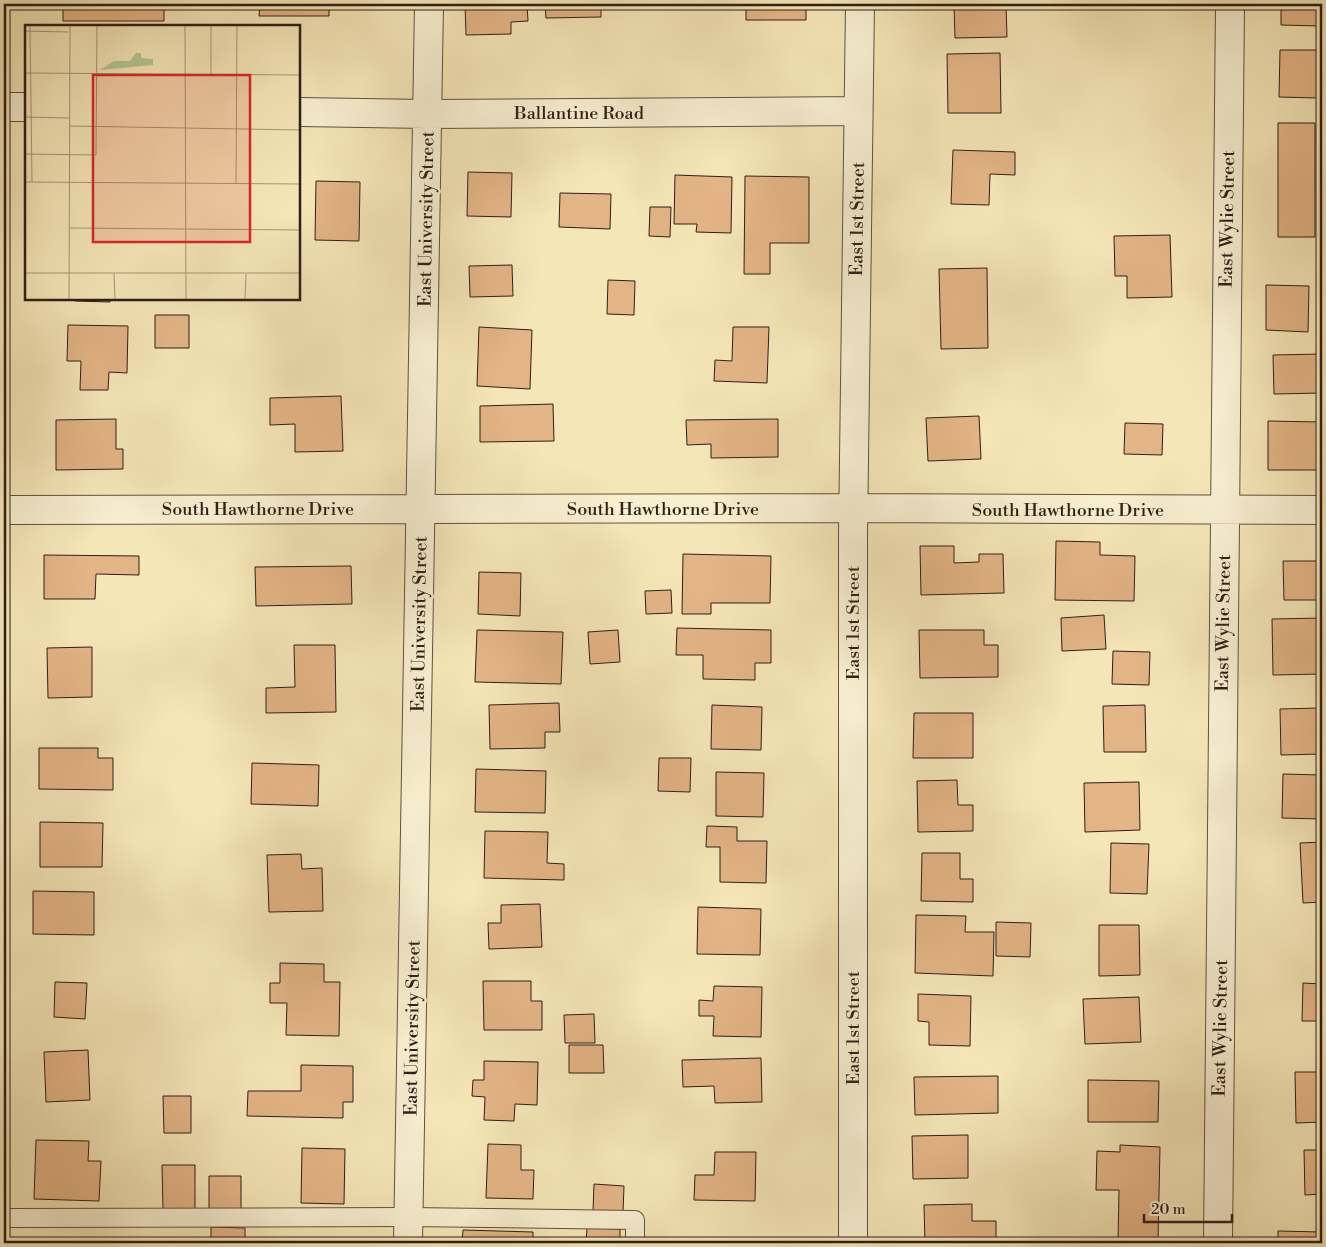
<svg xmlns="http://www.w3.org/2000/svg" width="1326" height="1247" font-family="'Libre Bodoni',serif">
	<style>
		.building { fill: #e3b486; stroke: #2f1f17 }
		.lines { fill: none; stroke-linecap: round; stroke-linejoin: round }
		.lane-casing { stroke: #60513f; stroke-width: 20 }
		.street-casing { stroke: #60513f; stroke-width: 30 }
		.lane { stroke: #f8efd1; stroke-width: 18 }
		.street { stroke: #f8efd1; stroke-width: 28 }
		.labels { text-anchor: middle; stroke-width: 5; stroke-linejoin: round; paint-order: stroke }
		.street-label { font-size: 18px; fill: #2f1f17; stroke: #f8efd1 }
		.inset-road { fill: none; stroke: #a69678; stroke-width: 1 }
		.view { fill: #d62828; fill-opacity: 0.15; stroke: #d62828; stroke-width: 2.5 }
		.inset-edge { fill: none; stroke: #2f1f17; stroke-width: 2.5 }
	</style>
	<rect width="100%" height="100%" fill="#f5e6b8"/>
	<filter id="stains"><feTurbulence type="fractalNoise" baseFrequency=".004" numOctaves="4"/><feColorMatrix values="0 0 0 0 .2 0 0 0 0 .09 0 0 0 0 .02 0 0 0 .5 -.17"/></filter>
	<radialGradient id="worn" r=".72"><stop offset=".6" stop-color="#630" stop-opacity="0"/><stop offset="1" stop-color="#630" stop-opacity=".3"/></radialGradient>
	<path class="building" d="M63 4H164V21H63Z
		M260 4H329V16H259Z
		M465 4H527L528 21 511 22V34L466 35Z
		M545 4H601V17L546 18Z
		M746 4H806V20H746Z
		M954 4H1006L1007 37 955 38Z
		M1281 4H1321L1320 26 1281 25Z
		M1280 50H1318L1317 98 1279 97Z
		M1000 53 1001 113H948L947 54Z
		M1278 123H1315V237H1278Z
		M953 150 1015 152V175L990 174 989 205 951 204Z
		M468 172 512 173 511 217 467 216Z
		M675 175 732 177 731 233 696 232 697 224H674Z
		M745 176 809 177V243H770V274H744Z
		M316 181 360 182 359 241 315 240Z
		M560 193 611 194 610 229 559 227Z
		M650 207H671L670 237 649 236Z
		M1170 235 1172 297 1127 298V276H1115L1114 236Z
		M512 265 513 296 470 297 469 266Z
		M987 268 988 348 941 349 939 269Z
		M608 280 635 281 634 315 607 314Z
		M1266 285 1309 286 1308 332 1266 330Z
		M75 299H110V302L75 301Z
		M155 315H189V348H155Z
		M68 325 128 326 127 373 109 372 108 390H80L81 361H67Z
		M479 327 532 330 530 389 477 386Z
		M733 327H769L767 383 714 381 715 360 732 361Z
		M1322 354V393L1274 394 1273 355Z
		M341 396 343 451 295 452V424L270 425V398Z
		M553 404 554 441 480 442V406Z
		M979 416 981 459 928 461 926 418Z
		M116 419V449H123V469L56 470V420Z
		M778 419V457L711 458V444L687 445 686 420Z
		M1268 421 1322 422V470H1268Z
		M1125 423 1163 424 1162 455 1124 454Z
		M1056 541 1100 542V555L1135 556 1134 601 1055 600Z
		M920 546H954V563L979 562V554H1003L1004 593 921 595Z
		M683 554 771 556 770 603H711V614H682Z
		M44 555 139 556V575L96 574 95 599H44Z
		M1283 561H1322V600H1284Z
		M351 566 352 604 256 606 255 567Z
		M479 572 521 573 520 616 478 614Z
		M671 590 672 613 646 614 645 591Z
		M1104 615 1106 649 1062 651 1061 618Z
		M1322 618V674L1273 675 1272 619Z
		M677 628 771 630V663H755V680L703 679V655H676Z
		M477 630 563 632 561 684 475 682Z
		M618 630 620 662 590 664 588 632Z
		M919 630H984V645H998V677L920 678Z
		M294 645H335L336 712 266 713V688L295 687Z
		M92 647V697L48 698 47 648Z
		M1113 651 1150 652 1149 685 1112 684Z
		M559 703 560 732H545V748L490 749 489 705Z
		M712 705 762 707 761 750 711 749Z
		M1145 705 1146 752H1104L1103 706Z
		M1319 708V727H1322V754L1281 755 1280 709Z
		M914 713H973V758H913Z
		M39 748H98V758H113V790L39 789Z
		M659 758H691L690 792 658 791Z
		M252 763 319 765 318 806 251 804Z
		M476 769 546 771 545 813 475 812Z
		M716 772 764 773 763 817 716 816Z
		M1283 774 1322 775V819L1282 818Z
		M957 780 958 805H973V831L918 832 917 781Z
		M1139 782 1140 830 1085 832 1084 783Z
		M40 822 103 823 102 867H40Z
		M707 826 737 827V841H767L766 883 720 882V847H706Z
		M485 831 548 832 547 863 564 864V880L484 878Z
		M1322 842V902L1303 903 1300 843Z
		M1111 843 1149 844 1147 894 1110 893Z
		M922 853H960V879H973V902L921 901Z
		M301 854 302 869 322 868 323 911 269 912 267 855Z
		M33 891 94 892V935L33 934Z
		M540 904 542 947 489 949 488 923H501V905Z
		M698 907 761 909 760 955 697 954Z
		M916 915 966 916 965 932H994L993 976 915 973Z
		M996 922 1031 923 1030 957 996 956Z
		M1099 925H1139L1140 975 1099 976Z
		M280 963 324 964V982H340L339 1036 286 1035 287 1003H270V983H280Z
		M483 981H531V1001H542V1030H484Z
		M55 982 87 983 85 1019 54 1017Z
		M1303 983 1322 984V1021H1302Z
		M714 986 762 987 761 1037 713 1036 714 1016H699V1000L713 1001Z
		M918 994 971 996 970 1046 929 1045V1022L918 1021Z
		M1139 997 1141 1042 1085 1044 1083 999Z
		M594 1014 595 1043H565L564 1015Z
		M569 1045H603L604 1073H569Z
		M88 1050 90 1100 46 1102 44 1052Z
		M761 1058 762 1102 715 1103 714 1086 683 1087 682 1060Z
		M484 1061 538 1062 537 1105 515 1104 514 1121 484 1120 485 1097 472 1096 473 1080H484Z
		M301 1065 353 1066V1102H343V1118L247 1116 248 1091H301Z
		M1295 1072H1322V1122L1296 1123Z
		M998 1076V1113L915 1115 914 1077Z
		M1088 1080 1159 1081 1158 1122H1088Z
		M163 1096H191V1133H164Z
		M968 1135V1178L913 1179 912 1136Z
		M36 1140 89 1141 88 1161H101L99 1201 34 1199Z
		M488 1144 521 1145V1170H534L533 1199 486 1198Z
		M1120 1145 1160 1147 1158 1242 1118 1241 1119 1190H1096L1097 1151 1120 1152Z
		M302 1148 345 1149 344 1204 301 1203Z
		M1304 1150H1322V1194L1305 1195Z
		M715 1152H756L755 1201 694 1200 695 1175H714Z
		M162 1165H195V1209H163Z
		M209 1176H241V1210H209Z
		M594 1184 624 1186 623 1212 593 1211Z
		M972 1204V1221H996V1243H925L924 1205Z
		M211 1227 245 1228V1243H211Z
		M587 1228 620 1229V1243H586Z
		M463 1230 533 1232V1243H462Z
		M1278 1231 1321 1232V1243H1278Z"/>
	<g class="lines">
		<g class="lane-casing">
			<path id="lane" d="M4 1218 408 1217 635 1220V1243"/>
		</g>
		<g class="street-casing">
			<path id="street" d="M4 107H26
				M299 112 427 114 858 111
				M4 510 853 508 1322 510
				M408 1243 429 4
				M853 1243V535L860 4
				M1218 1243 1230 4"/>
		</g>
		<use href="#lane" class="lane"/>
		<use href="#street" class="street"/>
	</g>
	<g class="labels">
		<g class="street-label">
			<text x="579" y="119">Ballantine Road</text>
			<text transform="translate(426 219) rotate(-89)" y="6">East University Street</text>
			<text transform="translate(857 219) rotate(-89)" y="6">East 1st Street</text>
			<text transform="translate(1227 219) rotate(-89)" y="6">East Wylie Street</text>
			<text x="258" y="515">South Hawthorne Drive</text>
			<text x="663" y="515">South Hawthorne Drive</text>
			<text x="1068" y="516">South Hawthorne Drive</text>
			<text transform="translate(853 623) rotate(-90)" y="6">East 1st Street</text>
			<text transform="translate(1223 623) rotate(-89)" y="6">East Wylie Street</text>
			<text transform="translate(419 624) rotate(-89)" y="6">East University Street</text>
			<text transform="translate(412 1028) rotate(-89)" y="6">East University Street</text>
			<text transform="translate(853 1028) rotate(-90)" y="6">East 1st Street</text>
			<text transform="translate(1220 1028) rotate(-89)" y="6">East Wylie Street</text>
		</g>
	</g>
	<g transform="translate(25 25)">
		<rect width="275" height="275" fill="#f5e6b8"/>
		<path d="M111 28H116V33L128 34V40L75 45 89 36H105Z" fill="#b5c694"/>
		<path class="inset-road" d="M5 0 7 157M160 0 161 275M186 0V49M0 6 43 7M0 48 275 50M0 92 44 93M45 101 275 105M0 129 71 130 72 0M0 157 275 159M211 158 212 0M45 203 275 205M0 248H275M89 248 90 275M44 275 45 0M220 275 221 249"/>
		<path class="view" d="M68 50H225V217H68Z"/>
		<rect width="275" height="275" class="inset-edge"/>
	</g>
	<rect width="1326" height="1247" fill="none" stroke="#f5e6b8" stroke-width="20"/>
	<rect x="5" y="5" width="1316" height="1237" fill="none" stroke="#2f1f17" stroke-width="2.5"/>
	<rect x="10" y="10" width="1306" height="1227" fill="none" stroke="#2f1f17"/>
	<path d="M1144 1214v8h88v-8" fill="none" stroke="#2f1f17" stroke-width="2.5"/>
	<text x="1151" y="1214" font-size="15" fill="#2f1f17" stroke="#f8efd1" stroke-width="4" paint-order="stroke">20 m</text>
	<rect width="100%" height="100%" filter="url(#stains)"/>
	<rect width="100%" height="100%" fill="url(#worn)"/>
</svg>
